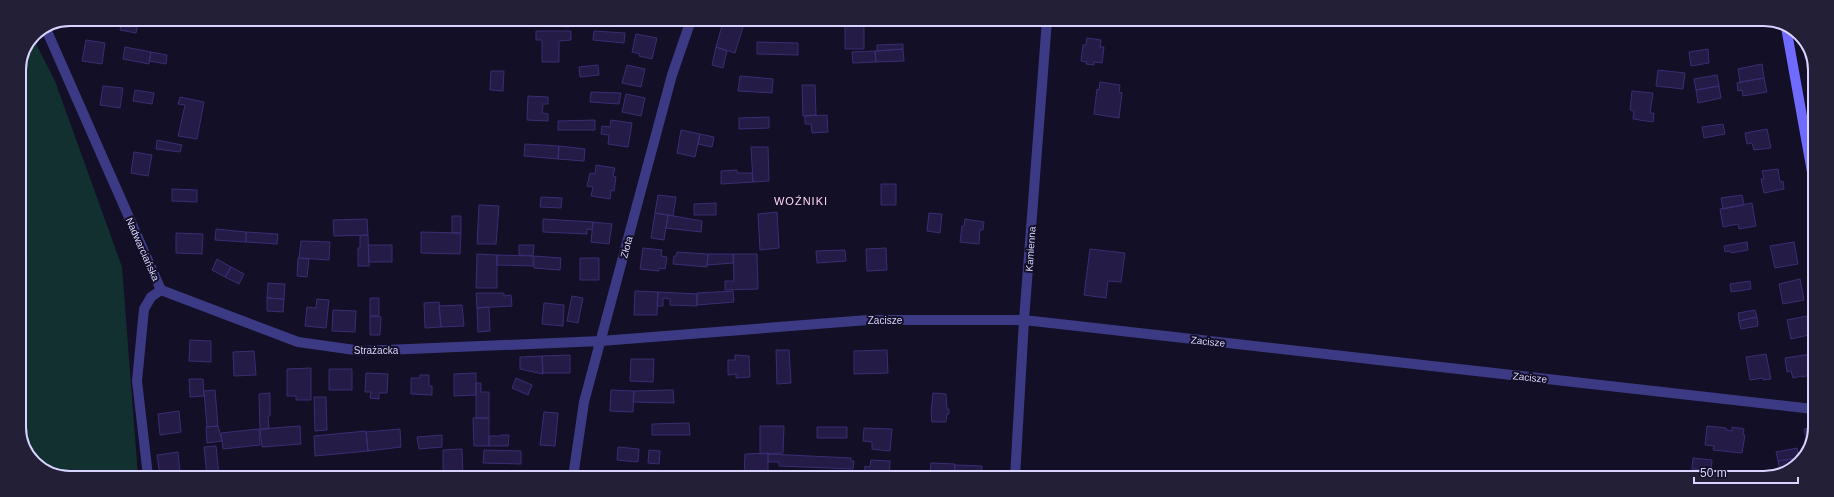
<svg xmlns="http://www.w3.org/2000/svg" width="1834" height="497" font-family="Helvetica,sans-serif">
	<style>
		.green { fill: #12302f }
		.building { fill: #241b47; stroke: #3b2d73 }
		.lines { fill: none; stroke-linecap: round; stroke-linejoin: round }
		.street { stroke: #3d3a85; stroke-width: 10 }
		.secondary { stroke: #6f6bff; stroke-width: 10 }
		.labels { text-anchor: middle; stroke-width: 4; stroke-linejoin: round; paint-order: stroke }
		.street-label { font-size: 10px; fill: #d9d4ff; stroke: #130f26 }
		.neighbourhood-label { font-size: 11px; letter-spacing: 1px; fill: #ffd6f0; stroke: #130f26 }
		.rim { fill: none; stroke: #d9d4ff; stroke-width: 2 }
	</style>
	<rect width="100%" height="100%" fill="#130f26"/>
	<path class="green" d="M33 38 55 81 122 267 138 476H57L32 460 19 430V70Z"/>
	<path class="building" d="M122 19H139L136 33 120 30Z
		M549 19H569V27L549 26Z
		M649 20H669L667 27 649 22Z
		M773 20H802V24Z
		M845 20H864V49H845Z
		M864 20H921L864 21Z
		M1426 20H1443L1442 24Z
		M723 22 743 27 735 53 716 47Z
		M536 31H571V40L559 41V62H542V40H536Z
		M594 31 625 33 624 43 593 40Z
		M636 34 657 38 652 59 639 56 640 54 632 52Z
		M1087 38 1101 40 1100 47H1104L1102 63 1094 62V65L1086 64 1087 62 1081 61 1083 45H1086Z
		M86 40 105 43 102 64 82 61Z
		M757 42 798 43V55L757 54Z
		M903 44V49L877 51V45Z
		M125 47 151 52 149 64 123 59Z
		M716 47 727 51 723 68 712 65Z
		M903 49 904 61 876 62 875 51Z
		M1708 49 1709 63 1691 66 1689 52Z
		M875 51 876 62 853 63 852 52Z
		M151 52 167 55 166 64 149 61Z
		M1762 64 1764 78 1740 82 1738 69Z
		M598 65 599 75 580 77 579 67Z
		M627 65 645 69 641 87 622 83Z
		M1658 70 1685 73 1683 89 1656 86Z
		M491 71H504L503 91 490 90Z
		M1717 75 1719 86 1696 90 1694 79Z
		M740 76 773 79 772 93 738 91Z
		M1764 78 1767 92 1743 96 1742 90 1738 91 1737 83Z
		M1100 82 1120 85 1119 92 1122 93 1119 118 1094 114 1097 89 1099 90Z
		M802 85H815L816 115 803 116Z
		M103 86 123 88 120 108 100 105Z
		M1719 86 1721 98 1698 103 1696 90Z
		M135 90 154 93 152 104 133 101Z
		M1632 91 1653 93 1650 113H1654L1653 122 1633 119 1634 111 1630 110Z
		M591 92 621 93 619 104 590 102Z
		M626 94 645 98 641 116 622 112Z
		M528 96 548 97V104H543L542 113 548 114V121L527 120Z
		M180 97 204 102 197 139 178 136 185 105 178 104Z
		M827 115 828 132 812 133 811 124H805V116Z
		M769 117V128L739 129V118Z
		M595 120V130H558V121Z
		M611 120 632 123 628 147 608 144 609 135 601 134 602 126 610 127Z
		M1723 124 1725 134 1704 138 1702 127Z
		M1767 129 1771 148 1754 150 1752 143 1747 144 1745 133Z
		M681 130 700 134 695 157 677 153Z
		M700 134 714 137 712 147 698 144Z
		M157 140 182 145 180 152 156 149Z
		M525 144 559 146 558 159 524 156Z
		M559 146 585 149 584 161 558 159Z
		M751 147H768L769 181 753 182Z
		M134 152 152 155 148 176 131 173Z
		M596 165 615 168 613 176 616 177 614 191 611 190 610 199 591 196 593 187 587 186 590 173 595 174Z
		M1778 169 1780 182 1783 181 1784 189 1764 193 1761 179H1764L1762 171Z
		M737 170V173H752L753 182 721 184V171Z
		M881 184H896V205H881Z
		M172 189 197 190V202L172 201Z
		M658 195 676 197 673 216 655 213Z
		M1742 195 1744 205 1723 209 1721 198Z
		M541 197 562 198 561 208 540 207Z
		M716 203V215H694V204Z
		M1752 203 1756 226 1739 229 1738 224 1723 227 1720 209Z
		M479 205 499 206 496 244H477Z
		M777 212 779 248 760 250 758 214Z
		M655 213 668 215 664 240 651 238Z
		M929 213 942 214 940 233 927 231Z
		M668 215 702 221 701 232 666 228Z
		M452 216H461V233H452Z
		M367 219 368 235 334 236 333 220Z
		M543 219 593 222 592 230 587 229V234L543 232Z
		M965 219 984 222 983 230 980 229 979 244 960 242 962 226H964Z
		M593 222 612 224 609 244 591 242Z
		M216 229 246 232V242L215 240Z
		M246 232 278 234 277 244 246 242Z
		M421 232 461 233 460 254 421 253Z
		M176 233 203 234 202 254 176 253Z
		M368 235 369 266H358V248H360V236Z
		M301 241 330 242 329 260 299 258Z
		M1747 242 1748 250 1731 253 1730 251 1725 252 1724 246Z
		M1794 242 1798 264 1775 268 1770 246Z
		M368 245H392V262H369Z
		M519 245H534L533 256 519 255Z
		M643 248 662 250 661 256 667 257 665 269 659 268V271L640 269Z
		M886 248 887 270 867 271 866 249Z
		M1090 249 1125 253 1121 282 1108 281 1106 298 1084 295Z
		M845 250 846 261 817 263 816 251Z
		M677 252 708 254 707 267 673 264 674 256H676Z
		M477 254 497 255V288H476Z
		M708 254H733L734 263 707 265Z
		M733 254H757L758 289 725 290V281H734Z
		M497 255 533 256V266L497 265Z
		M534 256 561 258 560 270 534 268Z
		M298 258 309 259 307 277 297 276Z
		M580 258H599V280H580Z
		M217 259 231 267 225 277 212 270Z
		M231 267 244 274 239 284 225 277Z
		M1800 279 1804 300 1783 304 1779 284Z
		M1750 281 1751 289 1731 292 1730 284Z
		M268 283 285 284 284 299 267 298Z
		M635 291 658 292 657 315H634Z
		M733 291 734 302 697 305V293Z
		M658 292 697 294V306L670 305V299L663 298V306H657Z
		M476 293H504V296L511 295 512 306 477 308Z
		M572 296 583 298 578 323 567 321Z
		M267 298 284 299 283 312 267 311Z
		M370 298H379V316H370Z
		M317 299 329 300 326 328 305 326 307 307 316 308Z
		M439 302 441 327 425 328 424 303Z
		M544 303 564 305 563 326 542 324Z
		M462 305 464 326 441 327 439 306Z
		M489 307 490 331 478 332 477 308Z
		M333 310 356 311 355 332 332 331Z
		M1755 310 1757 317 1739 321 1738 313Z
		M370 316 381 317 380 335H370Z
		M1807 316 1809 335 1791 339 1787 320Z
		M1757 317 1758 326 1741 329 1739 321Z
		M190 340 211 341V362L189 361Z
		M776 350H789L791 383 777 384Z
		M887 350 888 373 854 374V351Z
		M254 351 256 375 234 376 233 352Z
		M1766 354 1771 379 1763 380V378L1750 380 1746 357Z
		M1811 354 1814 374 1802 377 1801 376 1793 378 1791 371 1787 372 1785 358Z
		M570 355V373H543L542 356Z
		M735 355 749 356 750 377 736 378V374L728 375V360H735Z
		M542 356 543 374 520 369V357Z
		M631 359H654L653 382 630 381Z
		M311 368V400H296V396H287V369Z
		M329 369H352V390H329Z
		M366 373 388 374 387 393H379V399L370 398 371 392H365Z
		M476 373V395L454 396V374Z
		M420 375H429V386H432V395L411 394V378H420Z
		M516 378 532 385 528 395 512 388Z
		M189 379H203L204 396 190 397Z
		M476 383H481V392H489V418H476Z
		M215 390 218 426 207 427 204 391Z
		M611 390 634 391 633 412 610 411Z
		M668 390H673L674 403 633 402 634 391Z
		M270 393V416H268L269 429H260L259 394Z
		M933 393 946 394 947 409H949V414H947L946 422H932L931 413Z
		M314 397H326L327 430 315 431Z
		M179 411 181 432 160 435 158 414Z
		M544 412 558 413 555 446 540 445Z
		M473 418H489V446H474Z
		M689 423 690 435H652V424Z
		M218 426 222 441 207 443 206 427Z
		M300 426 301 444 262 447 260 429Z
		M760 426H784L783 453 760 454Z
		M1707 426 1726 428V430L1732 431V427L1744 429 1743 435H1745L1742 453 1713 450 1714 446 1705 445Z
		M817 427H847V438H817Z
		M1813 427V440L1808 448 1804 429Z
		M864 428 892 429 890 451 872 449V442L863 441Z
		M259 429 260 445 223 449 221 433Z
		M400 429 401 447 368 451 366 432Z
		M366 431 368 451 315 456 314 436Z
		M442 435V447L419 449 417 437Z
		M501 435H509L508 446H489V436H501Z
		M216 446 219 475 207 476 204 447Z
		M618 447 639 449 638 462 617 460Z
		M1797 448 1799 458 1778 461 1776 452Z
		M462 449 463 477H443V450Z
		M484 450 521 451V464L483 463Z
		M649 450 660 451 659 464 648 463Z
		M178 452 180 473 160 475 157 455Z
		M768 453V477H744L745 454Z
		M768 454 851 458V461H854L853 469 779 466V462H768Z
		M1693 458 1712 460 1711 471 1692 469Z
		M1799 458V461L1795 467 1780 471 1778 461Z
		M871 460 890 461 889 477H864L865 466 870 467Z
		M931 463 955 464 954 477 930 476Z
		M955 465 982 466 981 477H954Z
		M525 473H546V477H526Z"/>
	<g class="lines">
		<path class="street" d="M46 29 161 290
			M161 290 298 342 362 351 601 341 868 320H1024L1813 409
			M148 476 137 381 144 309 151 297 161 290
			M573 477 584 402 672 75 691 20
			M1015 477 1024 320 1047 20"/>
		<path class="secondary" d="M1786 27 1814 183"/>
	</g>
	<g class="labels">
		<g class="street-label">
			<text transform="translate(626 247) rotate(-75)" y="4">Złota</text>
			<text transform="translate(143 249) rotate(66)" y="4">Nadwarciańska</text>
			<text transform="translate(1030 249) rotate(-86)" y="4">Kamienna</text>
			<text x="885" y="324">Zacisze</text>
			<text transform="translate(1208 341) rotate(6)" y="4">Zacisze</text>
			<text x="376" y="354">Strażacka</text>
			<text transform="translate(1530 377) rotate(6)" y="4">Zacisze</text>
		</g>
		<g class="neighbourhood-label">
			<text x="801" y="205">WOŹNIKI</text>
		</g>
	</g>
	<path d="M0 0H1834V497H0ZM70 26H1764A44 44 0 0 1 1808 70V427A44 44 0 0 1 1764 471H70A44 44 0 0 1 26 427V70A44 44 0 0 1 70 26Z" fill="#231f37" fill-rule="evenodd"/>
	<path class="rim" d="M70 26H1764A44 44 0 0 1 1808 70V427A44 44 0 0 1 1764 471H70A44 44 0 0 1 26 427V70A44 44 0 0 1 70 26Z"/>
	<path d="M1694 477v6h104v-6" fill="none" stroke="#d9d4ff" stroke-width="2"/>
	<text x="1700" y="477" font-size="12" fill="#d9d4ff" stroke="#130f26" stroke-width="3" paint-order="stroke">50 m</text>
</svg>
